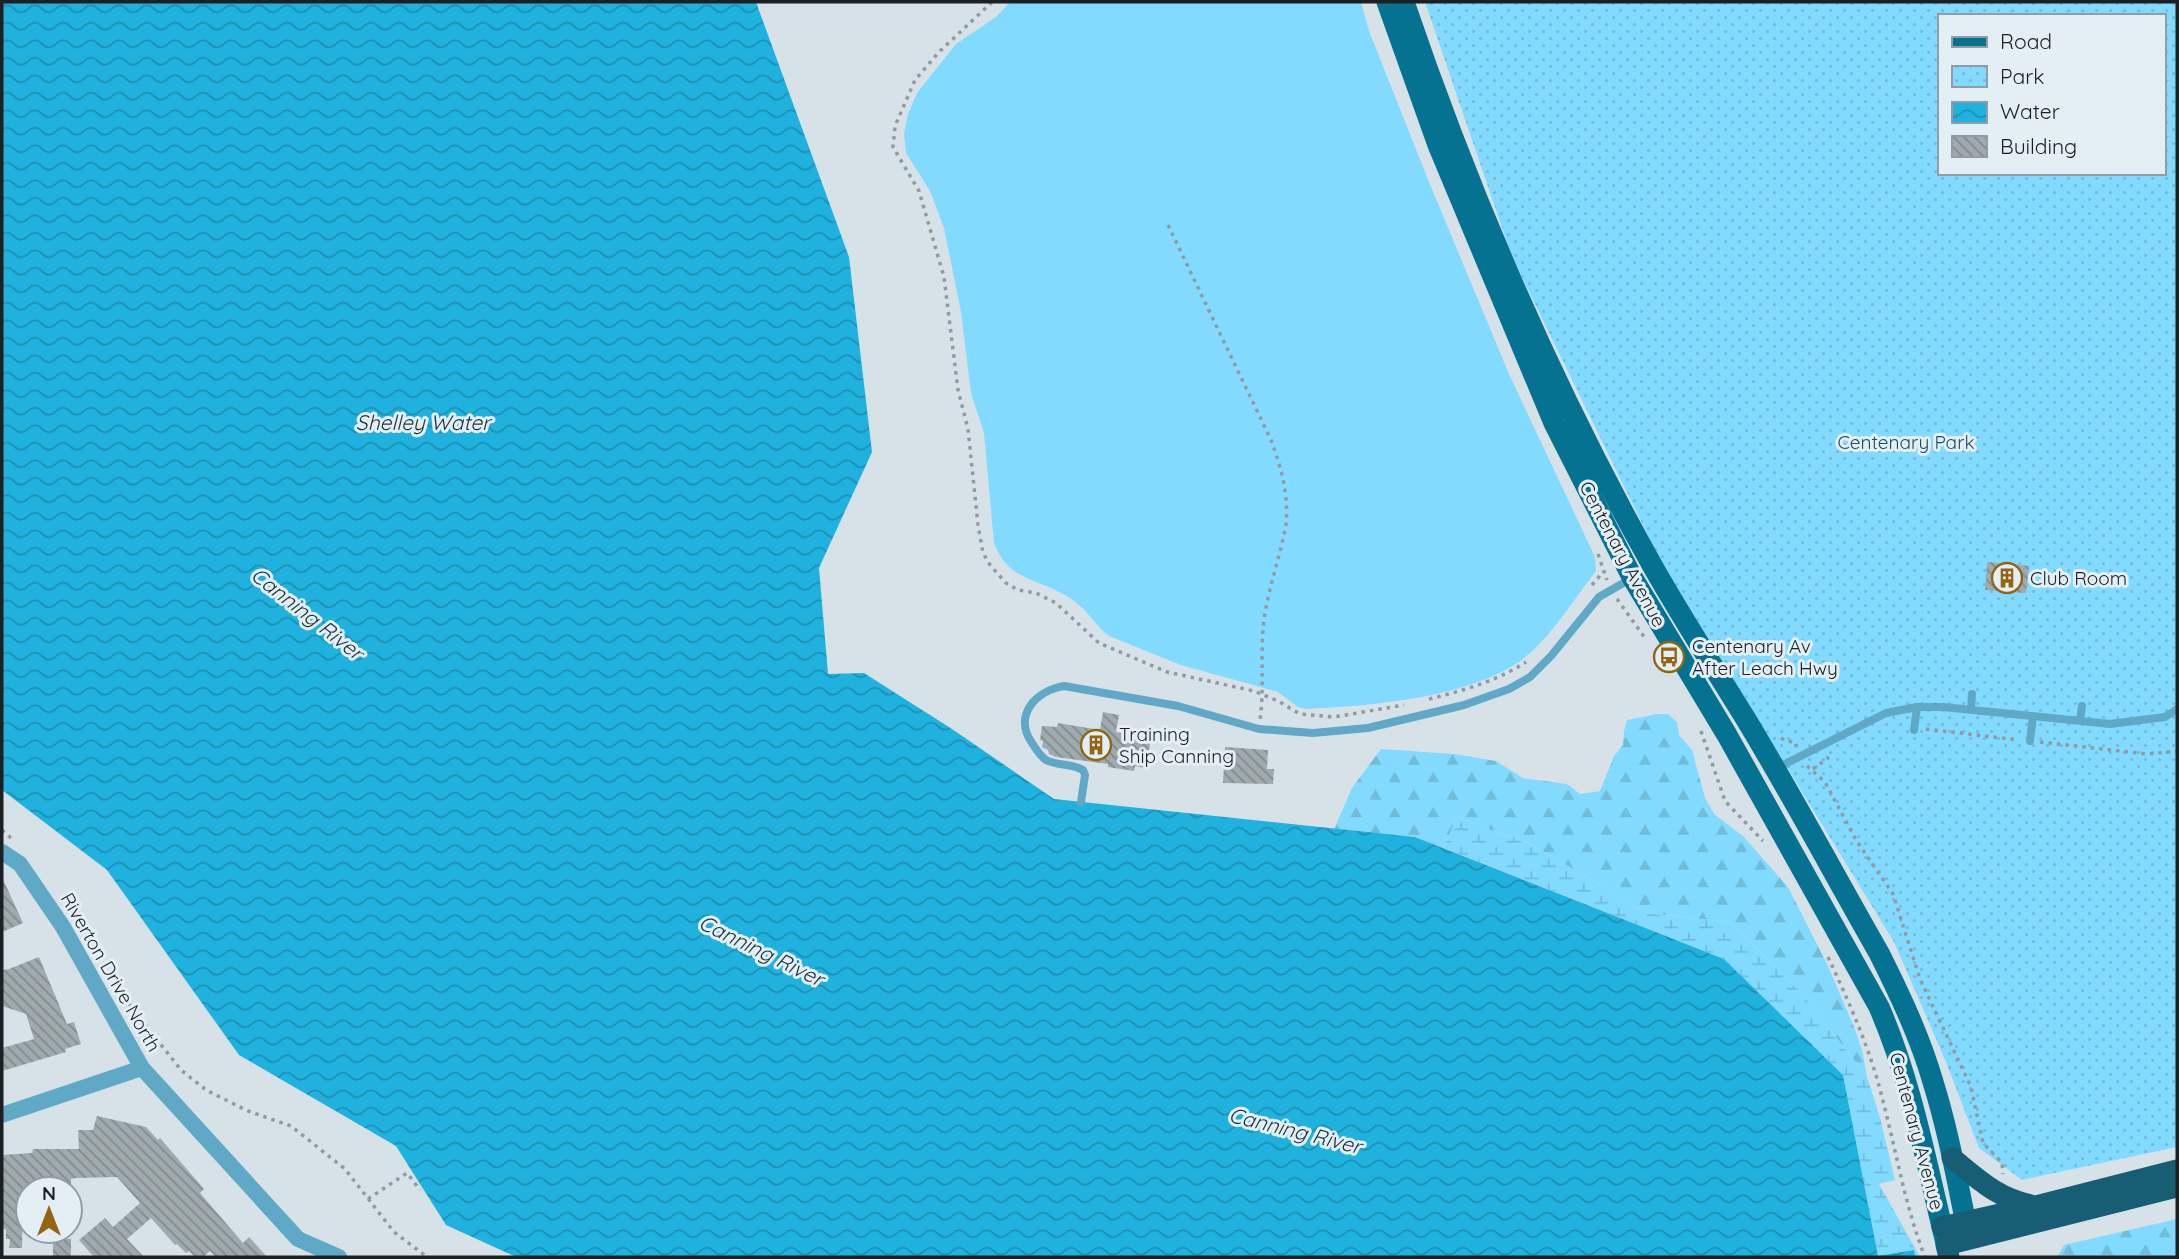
<svg xmlns="http://www.w3.org/2000/svg" width="2179" height="1259" font-family="Quicksand,sans-serif">
	<style>
		.grass { fill: #82dbfe }
		.forest { fill: url(#forest-firs) }
		.wetland { fill: url(#wetland-marsh) }
		.park { fill: url(#park-dots); fill-rule: evenodd }
		.water { fill: url(#water-waves) }
		.building { fill: url(#building-back-hatch) }
		.lines { fill: none; stroke-linecap: round; stroke-linejoin: round }
		.path { stroke: #919a9e; stroke-width: 3.5; stroke-dasharray: 3.5 5; stroke-linecap: butt }
		.lane { stroke: #5fa9c6; stroke-width: 8 }
		.street { stroke: #5fa9c6; stroke-width: 16 }
		.primary { stroke: #057291; stroke-width: 21 }
		.highway { stroke: #175d73; stroke-width: 21 }
		.labels { text-anchor: middle; stroke-width: 6; stroke-linejoin: round; paint-order: stroke }
		.park-label { font-size: 19px; fill: #184e61; stroke: #e3eff4 }
		.street-label { font-size: 19px; fill: #1c2022; stroke: #e3eff4 }
		.poi-label { font-size: 19px; fill: #1c2022; stroke: #e3eff4; text-anchor: start }
		.water-label { font-size: 21px; font-style: italic; fill: #1d333b; stroke: #e3eff4 }
	</style>
	<defs>
		<pattern id="forest-firs" width="22" height="20" patternUnits="userSpaceOnUse" patternTransform="scale(1.75)"><rect width="22" height="20" fill="#82dbfe"/><path d="M5 1l3.5 6h-7zM16 11l3.5 6h-7z" fill="#70bcd9"/></pattern>
		<pattern id="wetland-marsh" width="20" height="14" patternUnits="userSpaceOnUse" patternTransform="scale(1.75)"><rect width="20" height="14" fill="#82dbfe"/><path d="M1 5h8M5 5V1M11 12h8M15 12V8" fill="none" stroke="#70bcd9"/></pattern>
		<pattern id="park-dots" width="8" height="8" patternUnits="userSpaceOnUse" patternTransform="scale(1.75)"><rect width="8" height="8" fill="#82dbfe"/><path d="M2 2h.1M6 6h.1" fill="none" stroke="#70bcd9" stroke-width="1.8" stroke-linecap="round"/></pattern>
		<pattern id="water-waves" width="16" height="10" patternUnits="userSpaceOnUse" patternTransform="scale(1.75)"><rect width="16" height="10" fill="#20b2de"/><path d="M0 5q4-4 8 0t8 0" fill="none" stroke="#1b90b4"/></pattern>
		<pattern id="building-back-hatch" width="6" height="6" patternUnits="userSpaceOnUse" patternTransform="scale(1.75)"><rect width="6" height="6" fill="#9faaaf"/><path d="M-1 5l2 2M0 0l6 6M5-1l2 2" fill="none" stroke="#818a8e"/></pattern>
	</defs>
	<rect width="100%" height="100%" fill="#d6e2e7"/>
	<path class="grass" d="M1010 2H1361L1369 31 1429 182 1509 374 1595 557 1596 571C1575 598 1550 638 1524 658 1472 698 1369 706 1306 709L1298 707 1278 692 1181 665 1109 636C1097 627 1090 614 1079 605 1047 577 1011 587 994 543L984 433 971 393 961 312 944 228 930 191 906 153 904 133 908 114 917 93 956 44 996 17Z"/>
	<path class="forest" d="M1658 714H1668L1677 722 1679 735 1692 750 1705 798 1714 814 1743 836 1788 887 1828 966 1854 1027 1862 1050 1867 1077 1801 992 1729 922 1645 913 1601 885 1526 842 1457 817 1444 848 1415 837 1334 829 1352 788 1381 749 1454 754 1496 761 1523 778 1567 784 1580 794 1600 791 1614 756 1623 745 1624 731 1627 720Z
		M2177 1219V1257H2057L2064 1245Z"/>
	<path class="wetland" d="M1457 817 1526 842 1601 885 1645 913 1729 922 1801 992 1867 1077 1879 1114 1895 1180 1879 1184 1920 1257H1915L1913 1250 1878 1257 1843 1075 1724 959 1444 848Z"/>
	<path class="park" d="M1425 2H2177V1147L2022 1180 1979 1148 1946 1062 1894 942 1660 560 1512 257ZM1939 16H2163V173H1939Z"/>
	<path class="water" d="M2 2H756L849 257 872 452 819 568 828 674 864 673 952 729 1054 799 1415 837 1724 959 1843 1075 1878 1256 1914 1250 1915 1257H516L446 1225 396 1146 239 1055 107 870 2 790Z"/>
	<path class="building" d="M1987 562 2029 566 2026 593 1985 590Z
		M1103 712 1119 715 1116 732 1151 738 1146 768 1135 766 1134 771 1108 767V764L1056 757 1049 754 1048 750 1042 747 1043 741 1040 740 1042 726 1057 727 1058 723 1100 730Z
		M1225 747 1268 750 1267 769H1274L1273 784 1223 783Z
		M2 877 23 923 2 932Z
		M39 957 67 1024 74 1022 81 1044 65 1049 66 1052 2 1071V1048L34 1039 26 1014 2 1006V970L9 969Z
		M97 1116 146 1127 158 1140 160 1138 204 1189 200 1193 243 1243 249 1237 267 1257H216L210 1251 203 1257H195L189 1251 186 1253 177 1244 175 1245 151 1218 127 1239 144 1257H94L79 1240 105 1218 113 1227 140 1203 117 1177 76 1178 71 1179V1189H23L22 1248H9L10 1239H6V1229H2V1155L32 1153 33 1149H79L78 1130H93Z
		M53 1239H71V1257H53Z"/>
	<g class="lines">
		<path class="path" d="M992 2 939 52 915 80 895 126 893 147 919 191 944 277 958 390 968 429 978 525 983 553 990 565 1006 583 1018 590 1036 593 1056 603 1099 643 1167 672 1254 691 1278 701 1300 714 1334 717 1404 705
			M1168 225 1271 440C1281 467 1289 495 1286 524 1281 554 1270 583 1265 613 1259 648 1265 684 1260 720
			M1598 554 1607 580
			M1592 585 1603 572
			M1617 599 1645 638
			M1429 699C1462 691 1497 681 1526 662
			M1926 729 2019 740
			M1701 731 1725 801 1763 841
			M1781 738 1786 741 1795 742 1797 747
			M2040 742 2147 754 2177 751
			M1807 766 1825 782 1856 840 1893 894 1920 979 1971 1087 1983 1143 2002 1163 2003 1174
			M1813 769 1829 757
			M2 830 11 838
			M1828 957C1849 1002 1870 1049 1882 1097 1896 1150 1905 1206 1925 1257
			M111 976 128 1003 181 1070 206 1090 248 1111 291 1126 345 1169 394 1232 427 1257
			M368 1199 407 1173 420 1190"/>
		<path class="lane" d="M1971 710 1972 694
			M2080 721 2082 706
			M1914 730 1917 707
			M2030 741 2033 716
			M1777 768 1886 713 1917 707H1943L2110 724 2165 717 2177 709
			M1081 802 1085 775 1083 770C1071 763 1057 766 1046 760 1040 756 1036 749 1032 743 1013 716 1035 691 1064 686L1178 706 1259 729 1313 733 1368 728 1464 705 1509 689 1530 677 1551 656 1599 597 1632 578"/>
		<path class="street" d="M2 852 20 864 63 927 142 1068 298 1239 339 1257
			M2 1115 142 1068"/>
		<path class="primary" d="M1387 2 1438 145 1554 423 1632 577 1727 735 1879 1007C1912 1083 1926 1163 1946 1243
			M1404 2C1470 196 1552 386 1652 565 1682 618 1715 669 1747 721 1793 797 1835 876 1879 953 1900 995 1920 1037 1933 1082 1949 1133 1958 1186 1969 1238"/>
		<path class="highway" d="M1952 1158C1978 1179 1997 1198 2031 1205
			M1942 1227 2036 1206 2177 1170
			M1949 1257 1946 1245 2177 1187"/>
	</g>
	<defs>
		<g id="building-ring" transform="scale(1.575)"><circle r="9.5" fill="#e3eff4" stroke="#936412" stroke-width="1.5"/><path d="M-4-6H4V6H1V3H-1V6H-4ZM-2.5-4.3h1.7v1.8h-1.7ZM.8-4.3h1.7v1.8H.8ZM-2.5-1h1.7V.8h-1.7ZM.8-1h1.7V.8H.8Z" fill="#936412"/></g>
		<g id="bus-ring" transform="scale(1.575)"><circle r="9.5" fill="#e3eff4" stroke="#936412" stroke-width="1.5"/><path d="M-5-6H5V4H4V6H2V4H-2V6H-4V4H-5ZM-3.5-4V0h7V-4ZM-3.5 1.2v1.5H-2V1.2ZM2 1.2v1.5H3.5V1.2Z" fill="#936412"/></g>
	</defs>
	<g fill-rule="evenodd">
		<use href="#building-ring" x="2007" y="578"/>
		<use href="#bus-ring" x="1669" y="657"/>
		<use href="#building-ring" x="1096" y="745"/>
	</g>
	<g class="labels">
		<g class="park-label">
			<text x="1906" y="449">Centenary Park</text>
		</g>
		<g class="street-label">
			<text transform="translate(1623 554) rotate(62)" y="7">Centenary Avenue</text>
			<text transform="translate(111 972) rotate(60)" y="7">Riverton Drive North</text>
			<text transform="translate(1917 1131) rotate(75)" y="7">Centenary Avenue</text>
		</g>
		<g class="poi-label">
			<text x="2030" y="585">Club Room</text>
			<text x="1692" y="653">Centenary Av<tspan x="1692" dy="22">After Leach Hwy</tspan></text>
			<text x="1119" y="741">Training<tspan x="1119" dy="22">Ship Canning</tspan></text>
		</g>
		<g class="water-label">
			<text x="423" y="430">Shelley Water</text>
			<text transform="translate(307 614) rotate(38)" y="7">Canning River</text>
			<text transform="translate(761 951) rotate(26)" y="7">Canning River</text>
			<text transform="translate(1295 1131) rotate(14)" y="7">Canning River</text>
		</g>
	</g>
	<rect width="2179" height="1259" fill="none" stroke="#1c2022" stroke-width="7"/>
	<rect x="1938" y="14" width="228" height="161" fill="#e3eff4" stroke="#939ca0" stroke-width="2"/>
	<rect x="1952" y="37" width="35" height="10" fill="#057291" stroke="#939ca0" stroke-width="2"/>
	<text x="2000" y="49" font-size="21" fill="#1c2022">Road</text>
	<rect x="1952" y="66" width="35" height="21" fill="url(#park-dots)" stroke="#939ca0" stroke-width="2"/>
	<text x="2000" y="84" font-size="21" fill="#1c2022">Park</text>
	<rect x="1952" y="102" width="35" height="21" fill="url(#water-waves)" stroke="#939ca0" stroke-width="2"/>
	<text x="2000" y="119" font-size="21" fill="#1c2022">Water</text>
	<rect x="1952" y="136" width="35" height="21" fill="url(#building-back-hatch)" stroke="#939ca0" stroke-width="2"/>
	<text x="2000" y="154" font-size="21" fill="#1c2022">Building</text>
	<g transform="translate(49 1210)"><circle r="33" fill="#e3eff4" stroke="#939ca0" stroke-width="2"/>
	<path d="M0-5L12 26L0 18L-12 26Z" fill="#936412"/>
	<text y="-10" font-size="19" font-weight="bold" text-anchor="middle" fill="#1c2022">N</text>
	</g>
</svg>
